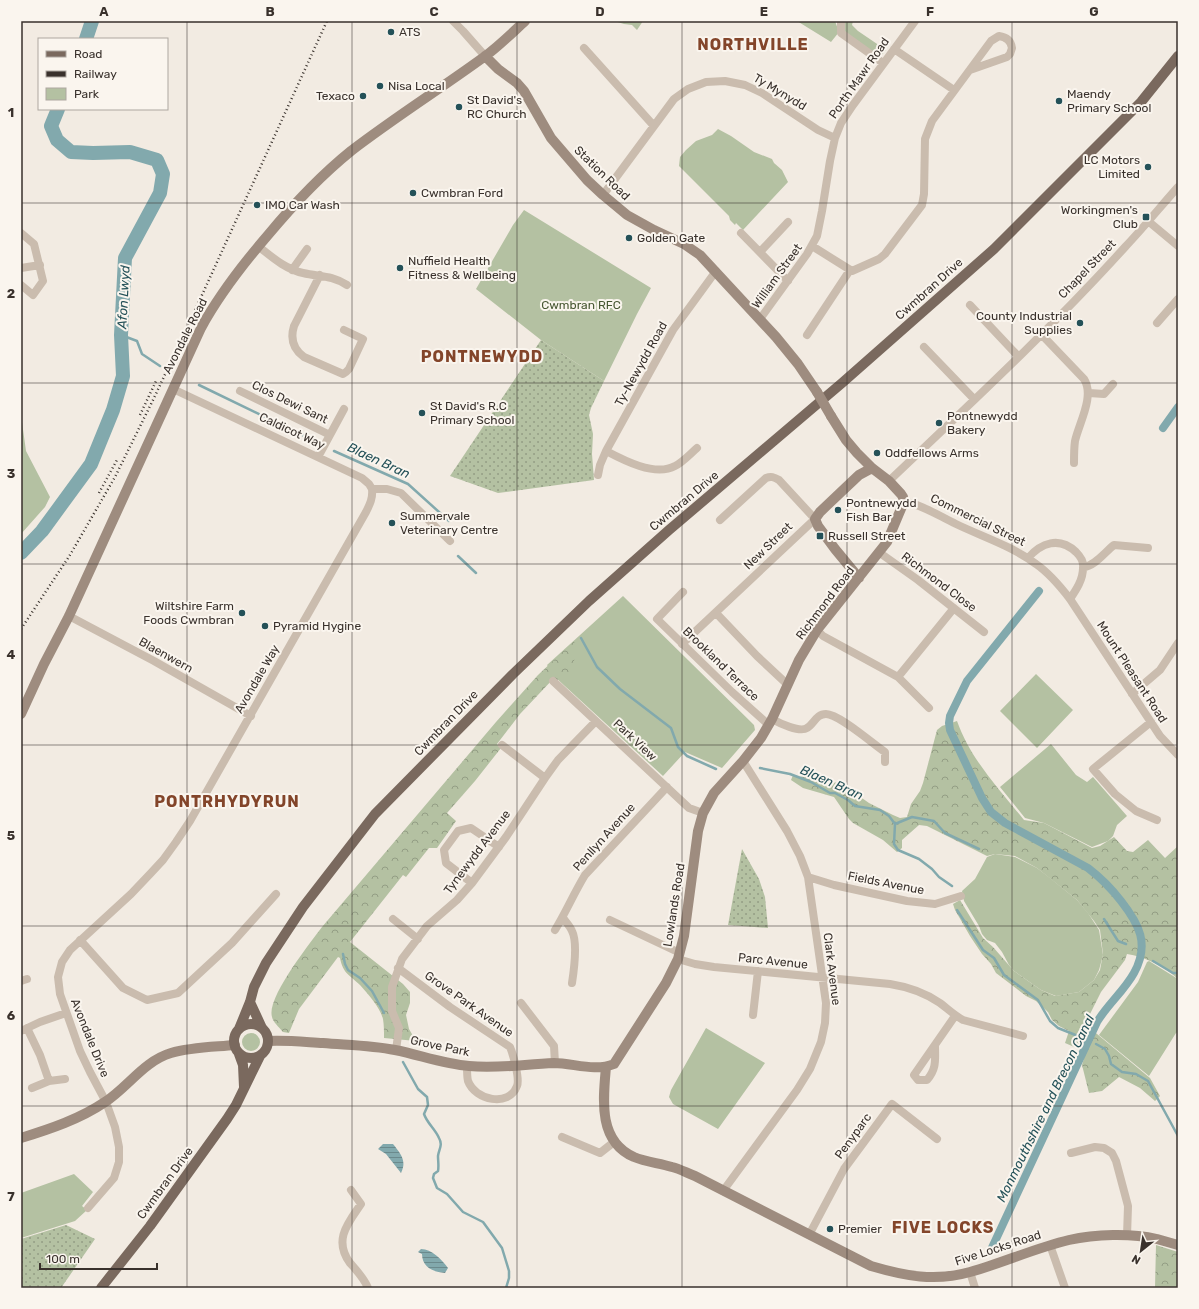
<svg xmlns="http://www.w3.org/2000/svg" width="1199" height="1309" font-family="Rubik,sans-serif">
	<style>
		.green { fill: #b4c1a2 }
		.forest { fill: url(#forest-crowns) }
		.garden { fill: url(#garden-dots) }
		.water { fill: url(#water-rules) }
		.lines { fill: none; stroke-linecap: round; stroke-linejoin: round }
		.stream { stroke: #82a9ad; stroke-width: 2.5 }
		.canal { stroke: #82a9ad; stroke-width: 8 }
		.river { stroke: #82a9ad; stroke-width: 14 }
		.street { stroke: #cabcae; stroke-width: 8 }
		.secondary { stroke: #9e8c7f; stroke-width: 10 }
		.primary { stroke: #7a695e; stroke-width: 10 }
		.rail { stroke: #39312c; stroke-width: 2.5; stroke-dasharray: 1 3; stroke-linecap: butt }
		.secondary-bridge { stroke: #9e8c7f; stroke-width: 10 }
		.grid { fill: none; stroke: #39312c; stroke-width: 1; stroke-opacity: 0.55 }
		.poi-dot { fill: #245158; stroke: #faf5ee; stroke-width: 1.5 }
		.labels { text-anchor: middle; stroke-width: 4; stroke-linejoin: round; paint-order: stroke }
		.poi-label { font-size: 12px; fill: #39312c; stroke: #faf5ee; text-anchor: start }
		.street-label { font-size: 12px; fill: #39312c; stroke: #faf5ee }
		.park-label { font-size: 12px; fill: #465631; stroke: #faf5ee }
		.water-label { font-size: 13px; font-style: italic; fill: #245158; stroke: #faf5ee }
		.district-label { font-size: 16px; font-weight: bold; letter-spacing: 1px; fill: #83452a; stroke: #faf5ee }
		.neatline { fill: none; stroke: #39312c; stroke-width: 1.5 }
		.grid-label { font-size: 13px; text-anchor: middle; font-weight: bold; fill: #39312c }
	</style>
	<defs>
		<pattern id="forest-crowns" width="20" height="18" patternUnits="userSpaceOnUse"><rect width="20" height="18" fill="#b4c1a2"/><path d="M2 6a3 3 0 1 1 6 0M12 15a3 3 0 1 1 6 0" fill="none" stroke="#939d84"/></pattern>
		<pattern id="garden-dots" width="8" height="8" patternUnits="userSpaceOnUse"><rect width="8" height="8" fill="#b4c1a2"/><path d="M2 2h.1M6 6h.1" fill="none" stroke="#939d84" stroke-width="1.8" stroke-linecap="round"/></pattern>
		<pattern id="water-rules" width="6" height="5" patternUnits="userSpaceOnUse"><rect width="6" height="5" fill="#82a9ad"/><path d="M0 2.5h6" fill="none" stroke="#6b8a8d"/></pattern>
	</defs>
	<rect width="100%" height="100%" fill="#f2ebe2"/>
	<path class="green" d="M614 21H643L637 30 632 25 624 24Z
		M797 21H835L839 32 831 42Z
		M845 21H853L852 25 858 31 886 50 880 57 844 32 842 28Z
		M718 129 731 136 754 152 772 159 774 163 782 170 788 182 743 230 736 223 735 225 730 220 729 216 679 166 680 157 686 150 696 141 712 135Z
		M524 210 651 288 637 314 604 381 541 340 476 289 513 225Z
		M21 415 26 451 50 497 45 507 21 534Z
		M623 596 754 725 755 730 722 768 685 752 663 776 555 677 547 665Z
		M1036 674 1073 710 1037 748 1000 711Z
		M1051 744 1076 775 1087 782 1093 777 1127 816 1117 825 1113 836 1108 841 1092 847 1044 823 1025 818 1000 787Z
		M995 854 1015 857 1037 868 1050 878 1077 900 1088 913 1099 930 1103 955 1099 970 1094 980 1079 992 1056 996 1041 990 1014 971 1009 965 1002 952 995 943 987 940 982 934 979 926 964 901 962 891 975 879 987 857Z
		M1149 961 1178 979V1032L1176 1033 1149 1076 1099 1035 1138 982 1147 962Z
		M706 1028 765 1063 718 1129 673 1104 669 1097 671 1090Z
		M242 1042a9 9 0 1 1 18 0a9 9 0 1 1-18 0Z
		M74 1174 93 1192 82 1206 87 1210 75 1221 21 1238V1193Z"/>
	<path class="forest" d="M574 641 577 651 570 674 567 680H558L554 678 520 714 497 744 501 748 475 781 447 813 456 821 437 848H429L406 877 403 875 350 942 403 984 410 992V1003L406 1015 409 1029 416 1041 384 1038C384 1032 384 1025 383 1019 380 1007 368 994 360 985 350 975 343 974 340 958L338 957 299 1009 289 1033 283 1032C279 1027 273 1022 272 1017 266 998 311 942 322 927L496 722 538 675Z
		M957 721C971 760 999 789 1024 820L1044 823 1092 848 1100 846 1114 837 1127 851 1133 852 1148 840 1165 858 1178 846V979C1165 967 1144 956 1127 954L1125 960 1101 992 1085 1024 1150 1078 1160 1096 1155 1101 1140 1088 1119 1077 1102 1091 1089 1093 1082 1065 1086 1052 1065 1043 1069 1031 1059 1026 1052 1020 1048 1012 1036 1001 1026 996 996 973 991 964 982 954 970 936 955 910 953 904 960 900 983 938 993 947 1014 971 1041 990 1055 996 1079 992 1094 980 1100 970 1103 954 1100 930 1094 921 1077 900 1037 868 1015 856 995 854 987 856 927 826 919 825 902 840V848L897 852 883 840 853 823 849 819 834 797 803 788 791 780 793 775 800 777 809 774 818 779 832 783 839 782 869 803 893 815 900 818 907 817 911 804 920 791 923 783 937 730 942 726Z
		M1156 1245 1178 1252V1288H1155Z"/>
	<path class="garden" d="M541 340 604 381 591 408 589 415 593 434 592 454 594 480 498 493 450 476Z
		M742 849 759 879 765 897 768 928 728 925Z
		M66 1225 95 1239 61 1288H21V1239Z"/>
	<path class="water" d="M383 1144H393C401 1154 407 1161 401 1173L386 1154 378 1149Z
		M421 1249C432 1249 441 1259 448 1268L445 1273C433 1272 422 1267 422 1254L418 1252Z"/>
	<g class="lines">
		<path class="stream" d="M121 335 137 341 142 354 160 366
			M199 385 315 441
			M334 451 408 484 449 521
			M458 556 476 573
			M581 638 597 667 620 689 671 728 678 747 687 756 716 769
			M760 768 790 774 811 782 830 793H835L848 800 855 806 880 810 889 816 895 824 894 844 898 850 919 859 932 869 939 877 952 886
			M895 824 912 817 934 821 945 833 979 849
			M957 910 983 950 994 958 1004 975 1038 1000 1050 1021 1058 1028 1078 1036
			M1104 919 1118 941 1126 944
			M343 954 345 964 348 970 360 978 372 991 384 1013
			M1153 961 1173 973H1178
			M1096 1044 1105 1049 1109 1056 1111 1064 1122 1072 1136 1074 1148 1081 1178 1136
			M403 1062 418 1089 427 1097 428 1105 424 1114C427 1123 435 1129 439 1138 443 1145 439 1149 438 1156 438 1161 439 1166 438 1171L434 1174 433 1178 437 1188 447 1194 463 1212 483 1222 502 1248 509 1271V1278L506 1288"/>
		<path class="canal" d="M1163 428 1178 407
			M990 1252 1097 1022C1108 1004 1124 991 1134 973 1150 944 1139 924 1121 901 1111 888 1101 878 1088 868L1005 823 991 812 982 798 950 730 949 723 950 716 967 681 1039 591"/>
		<path class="river" d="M86 39 92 21
			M21 553 42 531 91 464 113 410 123 376 121 335 125 258 160 193 163 174 157 160 130 152 93 153 71 152 57 140 51 126 58 109"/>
		<path class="street" d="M453 21 463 31 485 56
			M841 21V33L883 63
			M584 48 654 126
			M894 49 954 90
			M603 195 674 99 688 89 706 82 725 81 745 85 762 93 818 130 835 138
			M1148 221 1178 246
			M21 233 34 244 43 281 33 295 21 285
			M741 233 788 281
			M258 246C272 257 285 269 303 273 320 277 331 275 347 285
			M812 246 852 271 879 259 885 254 922 205 924 194 925 139 932 121 991 41 999 36C1007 37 1011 41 1012 48L1010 54 1007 57 970 70
			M760 252 788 222
			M21 268 40 265
			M292 270 307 249
			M320 275 294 326C290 339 293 349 304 357L343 374 346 372 349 369 363 339 344 330
			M970 305 1018 356
			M760 319 807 254 817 236 822 211 830 161 835 138 841 123 853 105 915 21
			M1157 323 1178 299
			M1041 334 1084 379C1095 396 1079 423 1075 441 1074 448 1074 456 1074 463
			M807 335 850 270
			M924 347 974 399
			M173 389 362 478 369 484 372 489H387L401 493 450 541
			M240 391 330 435
			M1089 393 1104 394 1113 384
			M606 451C623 460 655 477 675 466 683 462 690 454 697 448
			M318 457 344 409
			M598 475 600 465 606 451 673 330 716 271
			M889 481C969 405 1051 329 1126 246 1144 227 1161 206 1178 187
			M903 501C923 505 939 516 956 524 983 537 1012 546 1036 564 1049 573 1060 586 1070 599L1160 736 1178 755
			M880 553 918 580 984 632
			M1028 558C1041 543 1059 536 1076 552 1080 556 1084 562 1083 568 1083 580 1076 590 1070 599
			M1084 567C1095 566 1105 552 1114 545L1148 548
			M683 592 657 619 732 692 769 725
			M716 613 757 656 788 685
			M69 616 154 661 251 716
			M817 630 823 636 898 677 929 708
			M682 644 815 519 779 480C774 477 771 476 766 478L720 520
			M898 677 954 608
			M553 681 689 808 703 813
			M1132 694 1160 670 1178 643
			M772 719C779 723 800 733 807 728 814 724 816 714 826 714 839 714 873 744 885 752V762
			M1151 722 1093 769 1115 794 1136 811 1157 820
			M502 745 545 778
			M808 877 834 885 907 901 935 904 961 896
			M472 883 446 863 444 850 458 831 471 828 499 847
			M563 918C566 922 570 926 572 931 578 943 574 970 572 983
			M393 919 418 939
			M610 920 680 953
			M555 930C566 912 574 893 585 875L667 787
			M80 940 123 988 147 1000 178 993 232 943 276 894
			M678 959 695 964 714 967 890 984C909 987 924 992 940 1003 948 1009 954 1015 963 1020L1023 1036
			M398 968 450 1007 510 1047C513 1054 520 1079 517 1086 509 1108 475 1100 468 1081 467 1077 467 1071 467 1066
			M21 981 27 979
			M521 1003 554 1046 555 1063
			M753 1015 758 971
			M27 1028 40 1055 49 1081
			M21 1031 40 1022 66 1013
			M935 1045C935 1060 937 1068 927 1080H918L914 1075 955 1016
			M396 1050 399 1028 392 1011V987L402 959 427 926 457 900 472 883 506 837 545 778 558 760 596 721
			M32 1088 49 1081 65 1079
			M562 1137 600 1153 614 1142
			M1071 1153 1095 1147 1104 1148 1112 1153 1116 1161 1128 1206 1127 1236
			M351 1190 361 1204C348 1223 333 1240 350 1263 357 1271 364 1278 368 1288
			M723 1191 797 1090 810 1069 821 1042 825 1023 826 1003 808 877 800 856 787 831 743 761
			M88 1208 114 1178 119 1162V1147L115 1127 106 1102 90 1072 80 1051 60 994 58 977 62 962 70 950 131 894 150 874 163 860 176 842 190 821 366 512C370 504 373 498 372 489
			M809 1235 844 1169 892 1104 937 1139
			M1050 1245 1065 1288
			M970 1272 975 1288"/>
		<path class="secondary" d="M485 56 498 69 517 83 524 91 551 138 587 180 603 195 627 215 654 230 684 244 700 255 776 337 798 364 817 392
			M859 578 835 549 818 526 815 519 820 512 859 475 872 468
			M21 714 44 664 69 616 201 328C219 295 243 264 268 235 293 205 320 176 351 151 394 118 440 89 484 57 499 46 512 33 525 21
			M268 1041C286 1040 305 1042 323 1043 347 1045 371 1045 395 1050 420 1055 444 1064 469 1066 498 1069 525 1064 554 1063 573 1063 595 1072 614 1064L666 983 678 959 684 936 698 831 703 813 714 793 743 761 761 738 772 719 799 660 817 630 887 542 903 504V497L901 494 889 481 872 468 857 453 846 440 831 416
			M606 1067C603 1100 598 1141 634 1157 646 1162 659 1163 672 1167 680 1169 687 1173 695 1176L871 1266C905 1276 935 1282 970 1272 1003 1263 1035 1248 1069 1240 1095 1234 1131 1233 1157 1239 1164 1241 1171 1243 1178 1245
			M21 1138C50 1129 80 1119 105 1102 128 1087 144 1061 171 1053 191 1047 214 1047 235 1045"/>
		<path class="primary" d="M250 1002 262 1028
			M234 1041a17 17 0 1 1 34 0a17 17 0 1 1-34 0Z
			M239 1029 250 1002 254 987 266 963 303 907 375 814 513 674 589 601 669 530 842 383 994 249 1141 102 1178 56
			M239 1054 243 1065 244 1087
			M101 1288 150 1226 227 1119 236 1105 260 1056"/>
		<path class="rail" d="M140 415 157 379
			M99 493 118 458
			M21 629 70 555 115 477 154 398 197 306 327 21"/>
		<path class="secondary-bridge" d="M817 392 831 416"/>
	</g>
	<path class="grid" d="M187 21V1288M352 21V1288M517 21V1288M682 21V1288M847 21V1288M1012 21V1288M21 203H1178M21 383H1178M21 564H1178M21 745H1178M21 926H1178M21 1106H1178"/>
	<g class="poi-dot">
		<circle cx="391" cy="32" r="4"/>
		<circle cx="380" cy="86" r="4"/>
		<circle cx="363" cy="96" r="4"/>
		<circle cx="1059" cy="101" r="4"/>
		<circle cx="459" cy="107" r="4"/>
		<circle cx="1148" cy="167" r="4"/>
		<circle cx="413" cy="193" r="4"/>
		<circle cx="257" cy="205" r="4"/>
		<rect x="1142" y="213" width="8" height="8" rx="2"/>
		<circle cx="629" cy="238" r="4"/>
		<circle cx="400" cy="268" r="4"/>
		<circle cx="1080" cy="323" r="4"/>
		<circle cx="422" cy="413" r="4"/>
		<circle cx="939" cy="423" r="4"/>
		<circle cx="877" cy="453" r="4"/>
		<circle cx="838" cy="510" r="4"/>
		<circle cx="392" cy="523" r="4"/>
		<rect x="816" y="532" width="8" height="8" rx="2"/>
		<circle cx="242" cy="613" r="4"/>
		<circle cx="265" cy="626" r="4"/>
		<circle cx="830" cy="1229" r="4"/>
	</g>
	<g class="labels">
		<g class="poi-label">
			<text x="399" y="36">ATS</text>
			<text x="388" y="90">Nisa Local</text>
			<text x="1067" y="98">Maendy<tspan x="1067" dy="14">Primary School</tspan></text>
			<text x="355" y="100" text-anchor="end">Texaco</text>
			<text x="467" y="104">St David's<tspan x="467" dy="14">RC Church</tspan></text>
			<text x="1140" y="164" text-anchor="end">LC Motors<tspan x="1140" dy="14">Limited</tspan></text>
			<text x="421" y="197">Cwmbran Ford</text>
			<text x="265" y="209">IMO Car Wash</text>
			<text x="1138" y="214" text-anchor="end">Workingmen's<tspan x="1138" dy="14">Club</tspan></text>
			<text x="637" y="242">Golden Gate</text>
			<text x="408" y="265">Nuffield Health<tspan x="408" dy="14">Fitness &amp; Wellbeing</tspan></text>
			<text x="1072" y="320" text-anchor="end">County Industrial<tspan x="1072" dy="14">Supplies</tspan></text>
			<text x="430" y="410">St David's R.C<tspan x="430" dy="14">Primary School</tspan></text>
			<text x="947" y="420">Pontnewydd<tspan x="947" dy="14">Bakery</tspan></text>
			<text x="885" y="457">Oddfellows Arms</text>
			<text x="846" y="507">Pontnewydd<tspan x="846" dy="14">Fish Bar</tspan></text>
			<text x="400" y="520">Summervale<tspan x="400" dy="14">Veterinary Centre</tspan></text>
			<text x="828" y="540">Russell Street</text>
			<text x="234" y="610" text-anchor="end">Wiltshire Farm<tspan x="234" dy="14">Foods Cwmbran</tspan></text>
			<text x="273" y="630">Pyramid Hygine</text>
			<text x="838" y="1233">Premier</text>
		</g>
		<g class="street-label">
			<text transform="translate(859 78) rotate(-55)" y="4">Porth Mawr Road</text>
			<text transform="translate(780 92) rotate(31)" y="4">Ty Mynydd</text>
			<text transform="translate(602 173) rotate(44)" y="4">Station Road</text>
			<text transform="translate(1087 269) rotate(-46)" y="4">Chapel Street</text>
			<text transform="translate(777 276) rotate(-54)" y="4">William Street</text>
			<text transform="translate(929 289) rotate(-42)" y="4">Cwmbran Drive</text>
			<text transform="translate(185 336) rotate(-63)" y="4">Avondale Road</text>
			<text transform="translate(641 364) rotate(-61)" y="4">Ty-Newydd Road</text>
			<text transform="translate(290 402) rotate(26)" y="4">Clos Dewi Sant</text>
			<text transform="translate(292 431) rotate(25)" y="4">Caldicot Way</text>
			<text transform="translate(684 501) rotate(-40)" y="4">Cwmbran Drive</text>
			<text transform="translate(978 520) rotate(26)" y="4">Commercial Street</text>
			<text transform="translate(768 546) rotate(-44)" y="4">New Street</text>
			<text transform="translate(939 582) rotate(37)" y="4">Richmond Close</text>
			<text transform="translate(825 603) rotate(-53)" y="4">Richmond Road</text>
			<text transform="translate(166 655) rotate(29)" y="4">Blaenwern</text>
			<text transform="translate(721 664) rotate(44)" y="4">Brookland Terrace</text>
			<text transform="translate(1132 672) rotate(57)" y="4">Mount Pleasant Road</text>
			<text transform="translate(257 679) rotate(-60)" y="4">Avondale Way</text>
			<text transform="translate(446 723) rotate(-46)" y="4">Cwmbran Drive</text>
			<text transform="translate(635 740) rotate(43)" y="4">Park View</text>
			<text transform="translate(604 837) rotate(-48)" y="4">Penllyn Avenue</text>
			<text transform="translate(477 852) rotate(-53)" y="4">Tynewydd Avenue</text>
			<text transform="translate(886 883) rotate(11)" y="4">Fields Avenue</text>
			<text transform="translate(674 905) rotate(-81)" y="4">Lowlands Road</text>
			<text transform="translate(773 961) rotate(6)" y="4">Parc Avenue</text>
			<text transform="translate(832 969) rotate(83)" y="4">Clark Avenue</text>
			<text transform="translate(469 1004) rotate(35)" y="4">Grove Park Avenue</text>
			<text transform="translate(90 1038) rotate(68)" y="4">Avondale Drive</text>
			<text transform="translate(440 1046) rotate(12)" y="4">Grove Park</text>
			<text transform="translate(853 1136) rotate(-54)" y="4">Penyparc</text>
			<text transform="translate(165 1183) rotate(-54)" y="4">Cwmbran Drive</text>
			<text transform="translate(998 1248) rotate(-18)" y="4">Five Locks Road</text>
		</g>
		<g class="park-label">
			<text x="581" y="309">Cwmbran RFC</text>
		</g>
		<g class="water-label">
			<text transform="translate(123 297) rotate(-87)" y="5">Afon Lwyd</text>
			<text transform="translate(379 460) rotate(25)" y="5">Blaen Bran</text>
			<text transform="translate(832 782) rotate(24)" y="5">Blaen Bran</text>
			<text transform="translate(1045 1108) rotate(-64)" y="5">Monmouthshire and Brecon Canal</text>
		</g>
		<g class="district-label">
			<text x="753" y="50">NORTHVILLE</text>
			<text x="482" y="362">PONTNEWYDD</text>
			<text x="227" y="807">PONTRHYDYRUN</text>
			<text x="943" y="1233">FIVE LOCKS</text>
		</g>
	</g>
	<rect width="1199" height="1309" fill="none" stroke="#faf5ee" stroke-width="44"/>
	<rect x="38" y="38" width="130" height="72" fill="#faf5ee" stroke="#ada7a0"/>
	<rect x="46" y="51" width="20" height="6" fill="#7a695e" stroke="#ada7a0"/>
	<text x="74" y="58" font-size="12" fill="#39312c">Road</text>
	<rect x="46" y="71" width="20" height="6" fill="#39312c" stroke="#ada7a0"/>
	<text x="74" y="78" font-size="12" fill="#39312c">Railway</text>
	<rect x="46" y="88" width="20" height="12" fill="#b4c1a2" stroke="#ada7a0"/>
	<text x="74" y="98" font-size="12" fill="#39312c">Park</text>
	<g transform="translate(1141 1251) rotate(210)" stroke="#faf5ee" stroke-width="3" paint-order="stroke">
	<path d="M0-3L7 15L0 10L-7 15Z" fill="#39312c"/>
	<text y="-6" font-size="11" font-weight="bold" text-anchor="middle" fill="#39312c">N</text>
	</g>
	<path d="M40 1263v6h117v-6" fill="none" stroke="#39312c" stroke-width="2"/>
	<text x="46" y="1263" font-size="12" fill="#39312c" stroke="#faf5ee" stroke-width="3" paint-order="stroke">100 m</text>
	<rect x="22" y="22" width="1155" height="1265" class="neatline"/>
	<g class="grid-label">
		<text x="104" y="16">A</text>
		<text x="270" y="16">B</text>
		<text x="434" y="16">C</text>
		<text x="600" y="16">D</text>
		<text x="764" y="16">E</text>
		<text x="930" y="16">F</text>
		<text x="1094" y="16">G</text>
		<text x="11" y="117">1</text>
		<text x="11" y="298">2</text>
		<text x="11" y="478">3</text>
		<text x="11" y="659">4</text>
		<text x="11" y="840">5</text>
		<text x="11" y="1020">6</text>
		<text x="11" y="1201">7</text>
	</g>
</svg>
